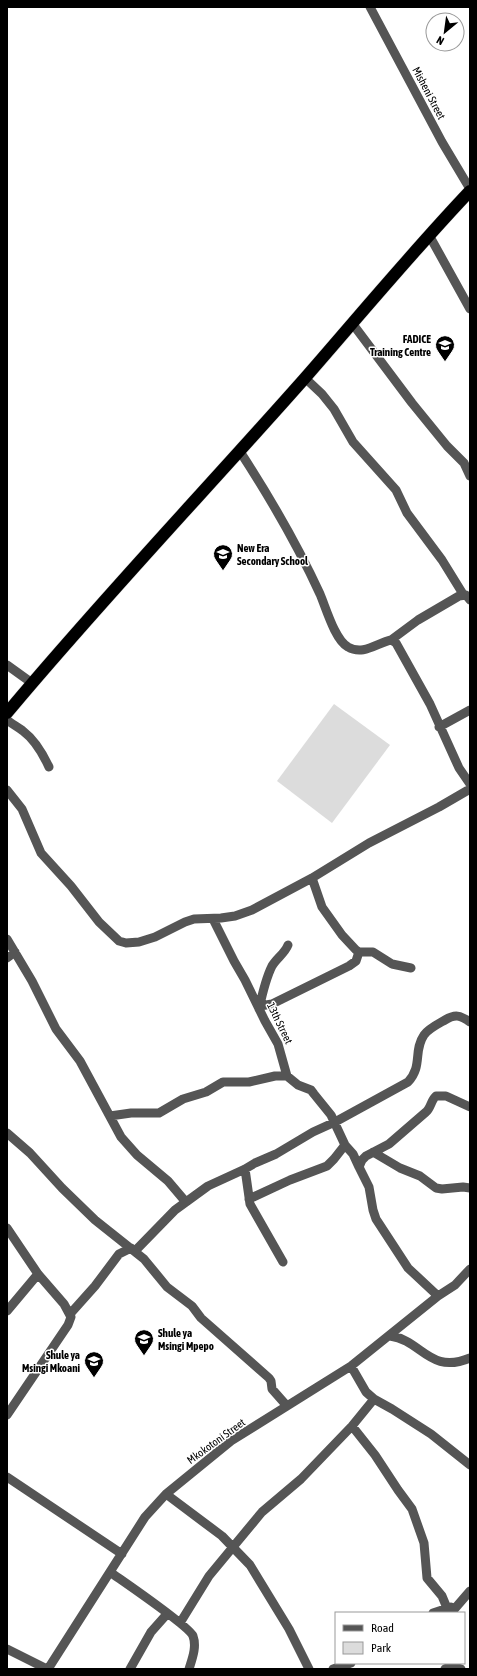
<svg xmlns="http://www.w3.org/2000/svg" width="477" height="1676" font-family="'Asap Condensed',sans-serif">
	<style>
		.green { fill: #dcdcdc }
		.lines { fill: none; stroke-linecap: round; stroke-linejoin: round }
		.highway-casing { stroke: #dbdbdb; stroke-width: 13 }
		.minor { stroke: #555; stroke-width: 9 }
		.highway { stroke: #000; stroke-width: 12 }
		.labels { text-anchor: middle; stroke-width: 3; stroke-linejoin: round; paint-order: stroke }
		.street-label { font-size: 11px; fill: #000; stroke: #fff }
		.poi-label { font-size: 11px; font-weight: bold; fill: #000; stroke: #fff; text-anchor: end }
	</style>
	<rect width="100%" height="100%" fill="#fff"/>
	<path class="green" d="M334 704 390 745 332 823 277 781Z"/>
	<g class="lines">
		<g class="highway-casing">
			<path id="highway" d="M7 713C103 598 206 490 305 378 360 315 413 251 470 191"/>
		</g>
		<path class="minor" d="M370 7 442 142 470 189
			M429 235 470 309
			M352 323 412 403 447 446 464 463 470 476
			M305 378 322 394 334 409 353 442 396 490 407 513 442 560 463 594
			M239 450C269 496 297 544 320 594 326 608 335 640 348 647 363 656 377 643 391 640L396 643 430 704 459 768 470 784
			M391 640 418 620 459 596 466 595 470 600
			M7 665 32 683
			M7 720C12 724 18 727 23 731 35 740 43 754 49 767
			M439 727 470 710
			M7 790 22 809 41 853 71 886 99 922 119 941 126 943 139 942 155 937 185 922 194 919 221 918 235 916 252 910 312 878 369 843 439 807 470 789
			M312 878 322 907 342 935 356 950 359 952H373L392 964 411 968
			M213 919 234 961 245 980 265 1021 278 1044 287 1076 298 1085 311 1090 314 1094 331 1115 345 1145 353 1154 359 1167
			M7 939 32 981 56 1029 80 1061 121 1137 137 1155 168 1181 185 1201
			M7 958 15 952
			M260 1006 272 1004 349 966 356 961 359 952
			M259 1009C262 995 266 978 272 966 277 958 285 953 288 945
			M110 1116 131 1113H159L183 1099 206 1092 223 1082H249L275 1076H287
			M7 1133 30 1153 62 1188 95 1220 144 1259 167 1287 192 1306 201 1318 269 1378 271 1381 272 1389 287 1406
			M373 1152 400 1168 420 1176 436 1188 442 1189 463 1187 470 1188
			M245 1169 250 1204 283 1262
			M249 1199 290 1180 327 1166 334 1159 345 1145
			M7 1228 38 1274 64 1304 71 1317 68 1325 7 1415
			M135 1251 175 1210 208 1186 245 1169 255 1163 276 1154 313 1132 335 1122 408 1082C423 1066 413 1051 424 1035 428 1029 438 1024 445 1020 455 1014 460 1015 470 1022
			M438 1296 408 1268 376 1219 373 1210 369 1187 359 1167 362 1160 366 1156 389 1144 426 1112C431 1108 431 1100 436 1096H446L470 1107
			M7 1311 38 1274
			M70 1314 95 1286 119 1254 131 1248
			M390 1336C422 1340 429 1375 470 1358
			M351 1366 366 1392 374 1399 392 1409 431 1434 470 1465
			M352 1426 375 1455 398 1490 412 1509 424 1543 427 1578 442 1596 447 1608
			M7 1477 122 1554
			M166 1494 222 1536 250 1565 289 1629 309 1669
			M110 1572C124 1582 189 1626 193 1636 197 1647 192 1659 189 1669
			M433 1613 451 1607
			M451 1613 470 1591
			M180 1623 209 1576 262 1512 301 1479 352 1426 374 1399
			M7 1649 47 1669
			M48 1669 145 1517 166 1494 231 1441 351 1366 438 1296 455 1285 470 1269
			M130 1669 151 1632 167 1614
			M333 1669 351 1663
			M445 1669 452 1666 461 1669"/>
		<use href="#highway" class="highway"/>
	</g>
	<defs>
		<g id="school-pin" transform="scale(1)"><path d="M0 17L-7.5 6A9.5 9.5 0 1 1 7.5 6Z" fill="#000" stroke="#fff"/><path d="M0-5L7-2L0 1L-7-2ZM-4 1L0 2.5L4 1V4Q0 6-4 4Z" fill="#fff"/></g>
	</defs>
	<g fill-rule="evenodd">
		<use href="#school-pin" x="445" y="345"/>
		<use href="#school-pin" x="223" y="554"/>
		<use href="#school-pin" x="144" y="1339"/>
		<use href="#school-pin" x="94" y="1361"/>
	</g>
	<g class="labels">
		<g class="street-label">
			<text transform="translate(429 93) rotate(62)" y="4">Misheni Street</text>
			<text transform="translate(280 1023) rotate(64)" y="4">13th Street</text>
			<text transform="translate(216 1441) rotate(-36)" y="4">Mkokotoni Street</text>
		</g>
		<g class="poi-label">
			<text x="431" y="343">FADICE<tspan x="431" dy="13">Training Centre</tspan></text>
			<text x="237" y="552" text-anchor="start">New Era<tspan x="237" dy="13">Secondary School</tspan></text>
			<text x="158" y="1337" text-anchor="start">Shule ya<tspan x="158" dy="13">Msingi Mpepo</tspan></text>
			<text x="80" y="1359">Shule ya<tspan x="80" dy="13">Msingi Mkoani</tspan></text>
		</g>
	</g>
	<rect width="477" height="1676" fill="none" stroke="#000000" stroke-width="16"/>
	<rect x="335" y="1612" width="130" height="52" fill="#ffffff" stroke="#999999"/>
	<rect x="343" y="1625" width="20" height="6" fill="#555555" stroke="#999999"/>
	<text x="371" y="1632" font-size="12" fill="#000000">Road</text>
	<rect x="343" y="1642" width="20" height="12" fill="#dcdcdc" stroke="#999999"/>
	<text x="371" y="1652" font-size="12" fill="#000000">Park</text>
	<g transform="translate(445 32) rotate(209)"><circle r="19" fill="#ffffff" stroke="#999999"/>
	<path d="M0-3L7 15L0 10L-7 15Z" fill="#000000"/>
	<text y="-6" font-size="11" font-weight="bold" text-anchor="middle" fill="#000000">N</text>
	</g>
</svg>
